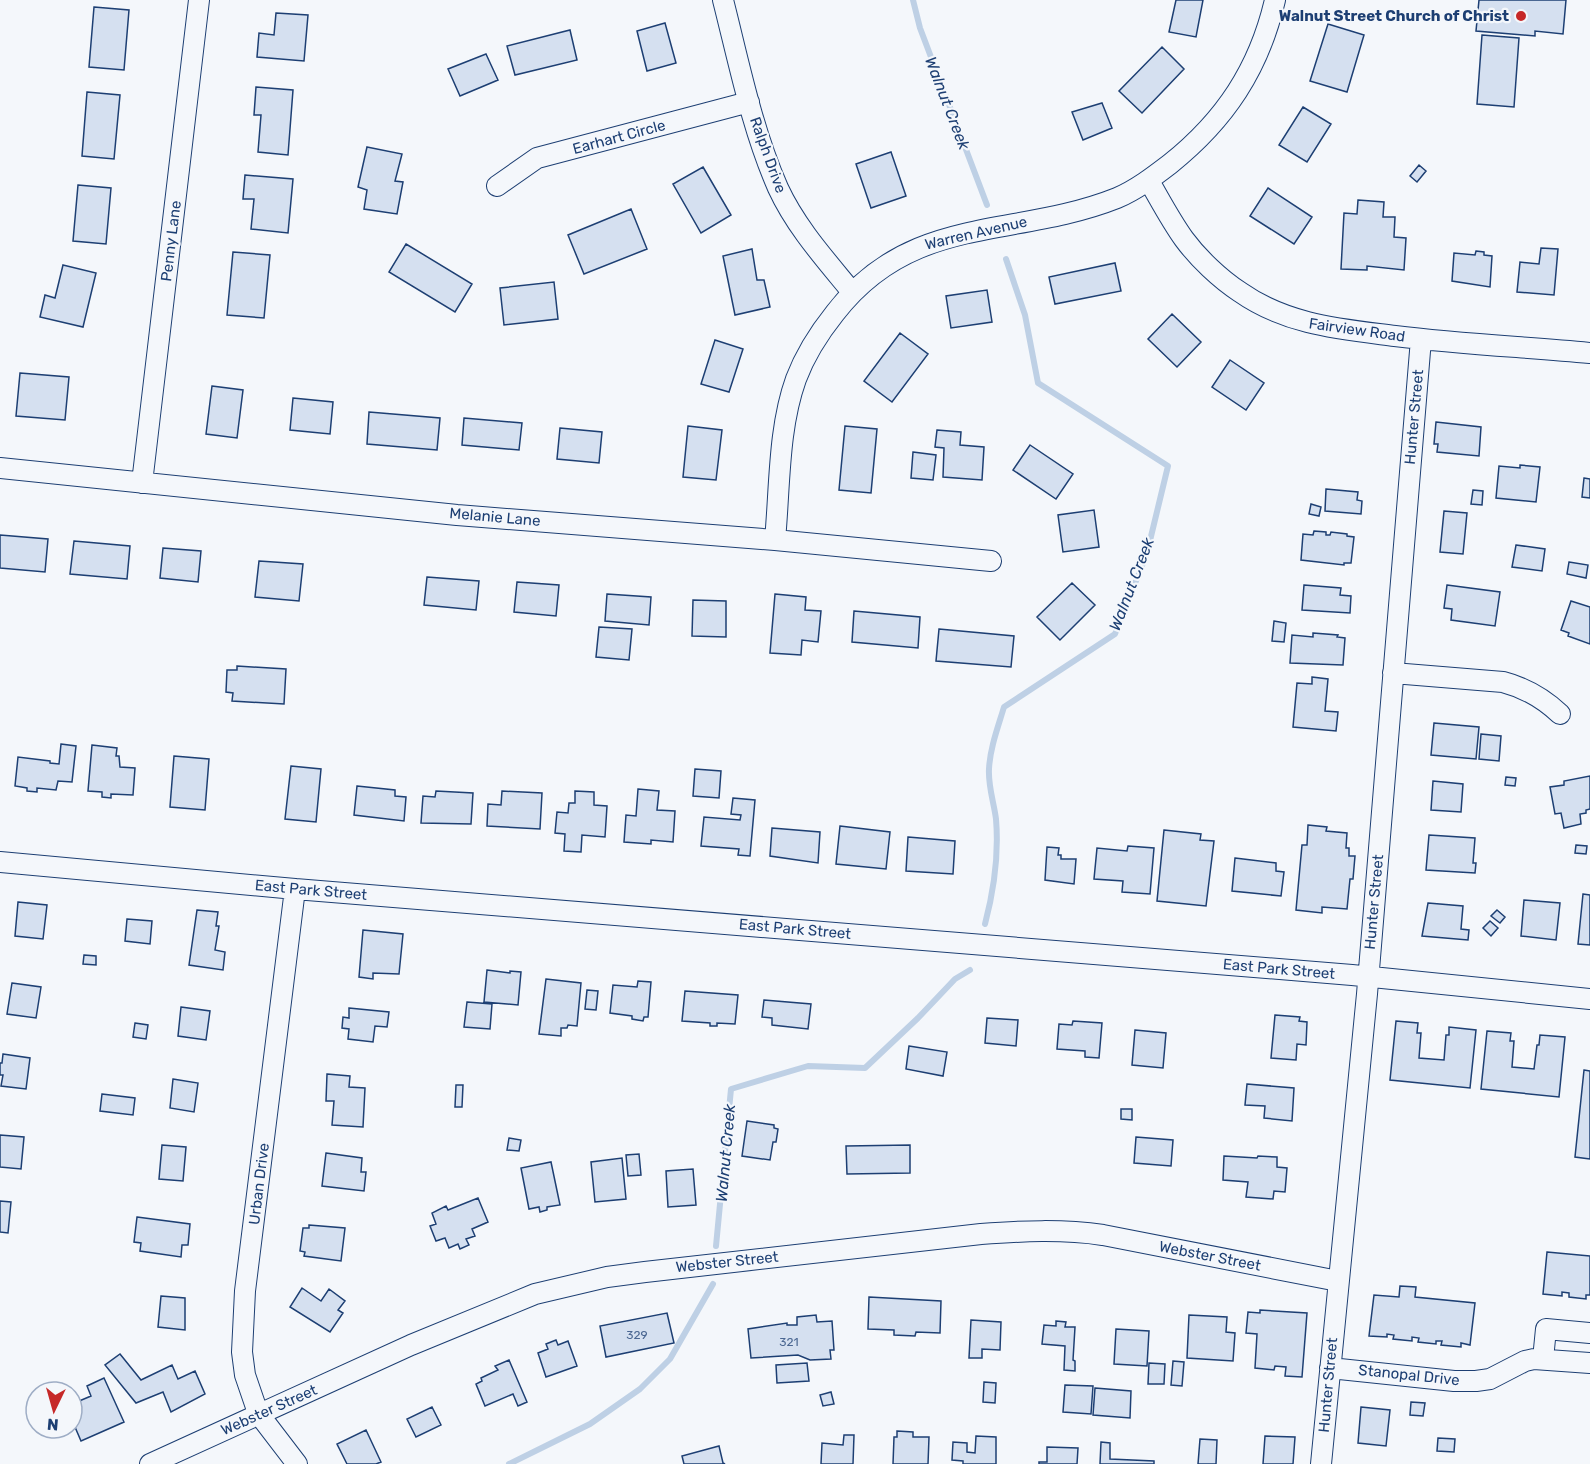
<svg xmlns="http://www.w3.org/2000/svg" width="1590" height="1464" font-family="Rubik,sans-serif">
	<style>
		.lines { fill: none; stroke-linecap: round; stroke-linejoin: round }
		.stream { stroke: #bed0e5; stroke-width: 6 }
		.building { fill: #d5e0f0; stroke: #1d3f73; stroke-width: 1.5 }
		.minor-casing { stroke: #1d3f73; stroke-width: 22 }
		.minor { stroke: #f4f7fb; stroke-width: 20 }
		.poi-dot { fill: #c62828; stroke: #f4f7fb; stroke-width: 2 }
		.labels { text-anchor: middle; stroke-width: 4.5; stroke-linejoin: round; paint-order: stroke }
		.number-label { font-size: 12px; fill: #4b6792 }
		.poi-label { font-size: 15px; font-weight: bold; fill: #1d3f73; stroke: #f4f7fb; text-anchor: end }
		.street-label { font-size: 15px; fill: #1d3f73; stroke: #f4f7fb }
		.water-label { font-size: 16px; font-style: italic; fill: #1d3f73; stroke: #f4f7fb }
	</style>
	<rect width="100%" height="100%" fill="#f4f7fb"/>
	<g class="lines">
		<path class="stream" d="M913 0 920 28 987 205
			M985 924C994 890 999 855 996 819 994 803 988 786 989 769 990 748 998 727 1004 707L1115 634 1147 553 1168 466 1038 383 1025 315 1006 259
			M716 1246 731 1089 808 1066 865 1068 918 1018 955 979 970 970
			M509 1464 590 1424 640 1389 670 1359 713 1284"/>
	</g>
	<path class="building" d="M1176 0H1203L1196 37 1169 32Z
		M1479 0H1566L1563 34 1535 31V36L1476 31Z
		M94 7 129 10 124 70 89 67Z
		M276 13 308 15 304 61 257 57 259 33 274 35Z
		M665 23 676 63 647 71 637 31Z
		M1328 24 1364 35 1347 92 1310 81Z
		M570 30 577 60 515 75 507 46Z
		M1482 35 1519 38 1514 107 1477 104Z
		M1162 47 1184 69 1142 113 1119 91Z
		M486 54 498 80 460 96 448 69Z
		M256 87 293 90 288 155 258 152 261 115H254Z
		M87 92 120 95 114 159 82 156Z
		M1102 103 1112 128 1083 140 1072 112Z
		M1303 107 1331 124 1307 162 1279 145Z
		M367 147 402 154 395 181 403 182 397 214 364 209 367 190 358 187Z
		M891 152 906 196 871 208 856 164Z
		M1419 165 1426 171 1417 182 1410 176Z
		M703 167 731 215 701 233 673 184Z
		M245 175 293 179 288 233 251 229 254 199H243Z
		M78 185 111 188 106 244 73 241Z
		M1268 188 1312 217 1294 244 1250 216Z
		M1358 200 1384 202 1383 217H1395L1394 237 1406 238 1404 270 1367 266V270L1341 269 1344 213 1357 214Z
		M631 209 647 249 584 274 568 235Z
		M406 244 472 284 455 312 389 272Z
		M1541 248 1558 249 1554 295 1517 292 1520 262 1539 264Z
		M752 249 757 280H764L770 307 735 315 723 256Z
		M1476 251 1484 252V255L1492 256 1490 287 1452 281 1454 253 1475 255Z
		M233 252 270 255 264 318 227 315Z
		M1115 263 1121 291 1055 304 1049 277Z
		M63 265 96 273 83 327 40 317 45 295 55 298Z
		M554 282 558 319 504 325 500 288Z
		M987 290 992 322 951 328 946 296Z
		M1172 314 1201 342 1177 367 1148 339Z
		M900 333 928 354 892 402 864 381Z
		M715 340 743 349 729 392 701 384Z
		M1230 360 1264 383 1246 410 1212 387Z
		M20 373 69 377 65 420 16 416Z
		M212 386 243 390 237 438 206 434Z
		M293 398 333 402 330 434 290 430Z
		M369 412 440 418 437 450 367 444Z
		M464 418 522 423 519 450 462 445Z
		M1436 422 1481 427 1479 456 1437 452 1438 444H1434Z
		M688 426 722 430 716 480 683 477Z
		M845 426 877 429 871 493 839 490Z
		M560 428 602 432 599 463 557 459Z
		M937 430 961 432 960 445 984 447 982 480 943 477 944 448 935 447Z
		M1030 445 1073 474 1056 499 1013 470Z
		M913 452 936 455 933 480 911 478Z
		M1520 465 1540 467 1536 502 1496 498 1499 466 1520 468Z
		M1584 478 1590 479V498L1582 497Z
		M1326 489 1358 492 1357 500 1362 501 1361 514 1325 511Z
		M1473 490 1483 491 1482 505 1471 504Z
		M1311 504 1321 507 1319 516 1309 514Z
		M1094 510 1099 547 1063 552 1058 515Z
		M1444 511 1467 513 1463 554 1440 552Z
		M1314 531 1326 532V535H1330L1331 532 1347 534V536L1354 537 1351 563H1344V565L1301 560 1303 534 1313 535Z
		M0 535 48 539 45 572 0 568Z
		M74 541 130 546 127 579 70 574Z
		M1516 545 1545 549 1542 571 1512 567Z
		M163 548 201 551 198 582 160 578Z
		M259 561 303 564 299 601 255 597Z
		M1569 562 1588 565 1586 578 1567 574Z
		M427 577 479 581 476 610 424 605Z
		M517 582 559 585 556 616 514 612Z
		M1072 583 1095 605 1060 640 1037 617Z
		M1304 585 1341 588 1340 595 1351 596 1350 613 1302 610Z
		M1447 585 1500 592 1495 626 1451 620 1452 609 1444 608Z
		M607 594 651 597 649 625 605 621Z
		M775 594 806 597 805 610 821 611 818 642 802 640 801 655 770 653Z
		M693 600 726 601V637L692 636Z
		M1571 601 1590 607V644L1568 636 1569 633 1561 630Z
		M854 611 920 617 918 648 852 642Z
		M1274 621 1286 623 1284 642 1272 641Z
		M599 627 632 629 629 660 596 657Z
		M939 629 1014 636 1011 667 936 661Z
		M1313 633 1338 635 1337 637 1345 638 1343 665 1290 663 1292 635 1313 637Z
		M237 666 286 669 284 704 232 701 233 693 226 692 227 670H237Z
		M1312 677 1328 679 1325 711 1338 712 1336 731 1293 727 1297 683 1312 684Z
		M1434 723 1479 727 1476 759 1431 755Z
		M1481 734 1501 736 1499 761 1479 759Z
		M61 744 76 746 72 782 58 781 56 790 37 788V792L27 791V788L15 786 18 757 50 761V763L59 764Z
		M92 745 117 748 116 756H119L120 767 135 768 133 795 111 794V798L102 797V792L88 791Z
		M174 756 209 759 205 810 170 807Z
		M291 766 321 769 316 822 285 819Z
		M695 769 721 771 719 798 693 796Z
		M1590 776V809L1586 810V813L1580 814 1581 824 1564 828 1561 813 1555 814 1550 787 1564 785V781Z
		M1506 777 1516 778 1515 786 1505 785Z
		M1433 781 1463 784 1461 812 1431 810Z
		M357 786 395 790V796L406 797 404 821 354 815Z
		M638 789 659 791 657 810 675 811 673 842 651 840V844L624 842 626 815 636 816Z
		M436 791 473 793 471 824 421 823 423 796 435 797Z
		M502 791 542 793 540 829 487 826 488 804 501 805Z
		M575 791 594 792V805L607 806 605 837 582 835 581 852 564 851 565 834 555 833 557 812 568 813 569 803H575Z
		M733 798 755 800 750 856 738 855 739 849 701 846 704 817 740 820 741 815 731 814Z
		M1308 825 1327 827 1326 831 1347 833 1346 848H1349V856H1355L1353 879H1350L1347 909 1322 907V913L1296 910 1302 845H1307Z
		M840 826 890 832 886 869 836 864Z
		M772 828 820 832 818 863 770 856Z
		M1164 830 1201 834 1200 840 1214 841 1206 906 1157 901Z
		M1429 835 1475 838 1473 863H1476L1475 873 1426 870Z
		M908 837 955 841 953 874 906 871Z
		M1576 845 1587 846 1586 854 1575 853Z
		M1128 846 1154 848 1150 894 1122 892 1123 881 1094 879 1097 848 1127 851Z
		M1047 847 1059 848 1058 855H1061V859H1076L1074 884 1045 880Z
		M1235 858 1276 863V871L1284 872 1281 896 1232 891Z
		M1583 894 1590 895V945L1578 944Z
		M1524 900 1560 903 1556 940 1521 936Z
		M18 902 47 905 43 939 15 936Z
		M1428 903 1463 906 1461 929 1469 930 1468 940 1422 936Z
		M197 910 218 912 216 926H219L215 950 225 952 223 970 189 965Z
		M1497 910 1505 917 1500 923 1491 916Z
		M127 919 152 921 150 944 125 941Z
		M1490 921 1498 928 1491 936 1483 928Z
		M363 930 403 934 399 974 373 973V979L359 977Z
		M84 955 96 956V965L83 964Z
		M487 970 510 973V971L521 972 518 1005 484 1002Z
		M546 979 581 983 577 1026 568 1025 567 1028H561V1036L539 1034Z
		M638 981 651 982 648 1017H644L643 1021 632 1019V1016L610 1013 613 985 637 987Z
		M12 983 41 987 36 1018 7 1014Z
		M587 990 598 991 596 1010 585 1009Z
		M685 991 738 995 735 1024 717 1023V1026H710V1023L682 1021Z
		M764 1000 811 1004 808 1029 772 1025V1018L762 1017Z
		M467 1002 492 1004 490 1029 464 1027Z
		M181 1007 210 1011 206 1040 178 1036Z
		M349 1008 389 1012 387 1027 375 1026 373 1042 348 1039 349 1029 342 1028 343 1017 349 1018Z
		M1275 1015 1300 1017 1299 1021 1307 1022 1306 1045 1297 1044 1296 1060 1271 1058Z
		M987 1018 1018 1020 1016 1046 985 1043Z
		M1073 1021 1102 1023 1099 1058 1085 1057V1051L1057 1049 1059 1024 1072 1025Z
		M1396 1021 1418 1023 1417 1033H1421L1419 1058 1444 1060 1446 1035H1449V1027L1476 1030 1470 1088 1390 1080Z
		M135 1023 148 1025 146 1039 133 1037Z
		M1135 1030 1166 1033 1163 1068 1132 1065Z
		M1487 1031 1511 1033 1510 1041H1514L1512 1067 1534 1069 1537 1045H1539L1540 1035 1565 1037 1559 1097 1481 1089Z
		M909 1046 947 1052 943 1076 906 1069Z
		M3 1054 30 1058 26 1089 1 1086 3 1075H0V1063H2Z
		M1584 1070 1590 1071V1159L1575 1157Z
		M327 1074 350 1076 349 1087 365 1088 363 1127 332 1125 334 1101H326Z
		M173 1079 198 1083 194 1112 170 1108Z
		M1247 1084 1294 1088 1292 1121 1264 1118 1265 1106 1245 1105Z
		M456 1085H463L462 1107H455Z
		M102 1094 135 1098 133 1115 100 1111Z
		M1121 1109H1132V1120L1121 1119Z
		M747 1121 774 1125V1128L778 1129 776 1142H773L770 1160 742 1156Z
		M0 1135 24 1137 21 1169 0 1167Z
		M1136 1137 1173 1140 1171 1166 1134 1163Z
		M509 1138 521 1140 519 1151 507 1150Z
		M162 1145 186 1147 183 1181 159 1179Z
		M910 1145V1173L847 1174 846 1146Z
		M326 1153 362 1158 361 1172H366L364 1191 322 1186Z
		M639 1154 641 1175 628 1176 626 1155Z
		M1224 1156 1257 1158 1258 1156 1277 1157V1167L1287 1168 1285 1192 1274 1191 1273 1199 1246 1197 1248 1182 1223 1180Z
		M622 1158 626 1199 595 1202 591 1162Z
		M551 1162 560 1205 547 1207V1210L540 1212 539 1207 529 1209 521 1168Z
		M693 1169 696 1205 668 1207 666 1171Z
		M478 1198 488 1222 472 1229 475 1236 466 1239 469 1245 460 1249 458 1244 449 1248 445 1238 436 1241 430 1226 436 1224 432 1213 446 1206 448 1210Z
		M0 1201 11 1202 8 1233 0 1232Z
		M137 1217 190 1224 188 1245H182L181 1257 140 1251 141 1243 134 1242Z
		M309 1225 345 1228 341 1261 304 1256 305 1252 300 1251 303 1228H309Z
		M1547 1252 1590 1256V1295H1586V1299L1569 1297V1293L1562 1292V1296L1543 1294Z
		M1400 1286 1416 1287 1415 1297 1475 1303 1470 1345 1461 1343V1347L1441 1345 1442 1341H1436V1344L1418 1342 1419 1338 1412 1337V1341L1393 1339 1394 1335 1387 1334V1337L1369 1336 1374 1295 1399 1297Z
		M302 1288 321 1301 329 1289 345 1301 338 1310 343 1313 330 1332 290 1307Z
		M161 1296 185 1298V1330L158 1327Z
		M869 1297 941 1301 940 1333 916 1332 915 1336 894 1335V1330L868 1329Z
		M1260 1310 1307 1313 1302 1377 1285 1376 1286 1367 1275 1366 1274 1370 1255 1368 1257 1334 1246 1333 1248 1312 1260 1313Z
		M667 1313 674 1343 606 1357 600 1326Z
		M816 1315 817 1322 832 1321 834 1350H830L831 1359 810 1360 798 1355 751 1358 748 1329 787 1323V1325H797V1317Z
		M1189 1315 1227 1317 1226 1332 1235 1333 1233 1361 1187 1358Z
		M971 1320 1001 1322 1000 1350 982 1349V1358H969Z
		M1056 1321 1066 1322 1065 1327H1075L1073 1360 1075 1361V1371L1064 1370 1065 1346 1042 1344 1044 1325 1056 1326Z
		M1116 1329 1149 1331 1147 1366 1114 1364Z
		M556 1340 558 1345 568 1341 577 1366 546 1377 538 1353 548 1349 546 1344Z
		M120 1354 141 1380 172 1365 178 1379 195 1371 205 1394 171 1412 163 1392 136 1403 105 1365Z
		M509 1360 527 1402 518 1406 513 1394 485 1406 476 1384 482 1381 481 1378 498 1370 495 1366Z
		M1173 1361 1184 1362 1182 1386 1171 1385Z
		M807 1363 809 1381 777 1383 776 1365Z
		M1149 1363 1165 1364 1164 1384H1148Z
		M104 1378 124 1422 81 1441 72 1420V1404L91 1396 87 1386Z
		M984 1382 996 1383 995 1403 983 1402Z
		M1065 1385 1093 1386 1091 1414 1063 1412Z
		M1095 1388 1131 1391 1130 1418 1093 1415Z
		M831 1392 834 1404 823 1406 820 1395Z
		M1411 1402 1425 1403 1423 1416 1410 1415Z
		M432 1407 441 1425 416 1437 407 1419Z
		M1361 1407 1390 1410 1386 1446 1358 1443Z
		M366 1430 381 1462 376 1464H347L337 1444Z
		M897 1431 913 1432V1437H929L928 1464H893L894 1437H897Z
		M844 1435H854L853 1464H821L822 1443 843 1445Z
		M976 1436 996 1437V1464H963V1461L952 1460 953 1442 967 1443V1452L975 1453Z
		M1265 1436 1295 1437 1293 1464H1263Z
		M1438 1438 1455 1439 1454 1452 1437 1451Z
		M1200 1439 1217 1440 1216 1464H1198Z
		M1101 1442 1110 1443V1459L1154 1461V1464H1100Z
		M719 1446 723 1463 725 1464H684L682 1456Z
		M1047 1447 1078 1448 1077 1464H1039V1462H1047Z"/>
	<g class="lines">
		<g class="minor-casing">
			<path id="minor" d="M723 0C739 63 752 129 778 188 796 227 825 259 852 292
				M1149 181C1160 200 1171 221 1184 239 1198 258 1220 279 1240 292 1287 325 1340 329 1395 336 1460 344 1525 347 1590 353
				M497 186 537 158 749 102
				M0 468 457 515 775 540 991 561
				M142 483 199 0
				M775 540C780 487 778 429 796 379 805 355 819 333 835 313 912 213 1014 239 1117 198 1136 190 1153 177 1170 164 1225 120 1259 69 1275 0
				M1393 673 1503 682C1526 688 1543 698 1560 714
				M0 862 295 889 1352 975 1590 999
				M295 889 245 1291 242 1352 245 1375 258 1413 297 1464
				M1543 1359 1546 1329 1590 1333
				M1330 1368 1454 1381H1476L1490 1379 1525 1361 1534 1359 1590 1363
				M150 1464 411 1345 535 1294 607 1277 645 1272 981 1234C1022 1231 1062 1229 1103 1235L1338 1281
				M1321 1464 1367 994 1421 339"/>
		</g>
		<use href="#minor" class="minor"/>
	</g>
	<circle class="poi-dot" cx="1521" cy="16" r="6"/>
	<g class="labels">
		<g class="number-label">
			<text x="637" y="1339">329</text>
			<text x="789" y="1346">321</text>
		</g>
		<g class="poi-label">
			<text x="1509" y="21">Walnut Street Church of Christ</text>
		</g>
		<g class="street-label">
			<text transform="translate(619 137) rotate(-15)" y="5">Earhart Circle</text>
			<text transform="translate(768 155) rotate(70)" y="5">Ralph Drive</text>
			<text transform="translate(976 233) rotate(-13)" y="5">Warren Avenue</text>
			<text transform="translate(171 241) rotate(-83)" y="5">Penny Lane</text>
			<text transform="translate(1357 330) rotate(8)" y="5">Fairview Road</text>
			<text transform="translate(1414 417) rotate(-85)" y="5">Hunter Street</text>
			<text transform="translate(495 517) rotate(5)" y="5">Melanie Lane</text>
			<text transform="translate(311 890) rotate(5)" y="5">East Park Street</text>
			<text transform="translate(1374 902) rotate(-85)" y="5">Hunter Street</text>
			<text transform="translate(795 929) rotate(5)" y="5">East Park Street</text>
			<text transform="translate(1279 969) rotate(5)" y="5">East Park Street</text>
			<text transform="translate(259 1184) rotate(-83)" y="5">Urban Drive</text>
			<text transform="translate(1210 1256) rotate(11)" y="5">Webster Street</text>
			<text transform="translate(727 1262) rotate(-6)" y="5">Webster Street</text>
			<text transform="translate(1409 1375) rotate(6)" y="5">Stanopal Drive</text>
			<text transform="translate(1328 1385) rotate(-85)" y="5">Hunter Street</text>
			<text transform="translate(269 1410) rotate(-24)" y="5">Webster Street</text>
		</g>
		<g class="water-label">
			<text transform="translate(948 103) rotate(69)" y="6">Walnut Creek</text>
			<text transform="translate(1131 584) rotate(-69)" y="6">Walnut Creek</text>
			<text transform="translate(725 1153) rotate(-85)" y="6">Walnut Creek</text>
		</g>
	</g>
	<g transform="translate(54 1410) rotate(185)"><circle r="28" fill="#f4f7fb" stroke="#9eadc5" stroke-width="1.5"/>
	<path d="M0-4.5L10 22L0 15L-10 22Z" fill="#c62828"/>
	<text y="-9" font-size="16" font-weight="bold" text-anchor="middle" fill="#1d3f73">N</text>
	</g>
</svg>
